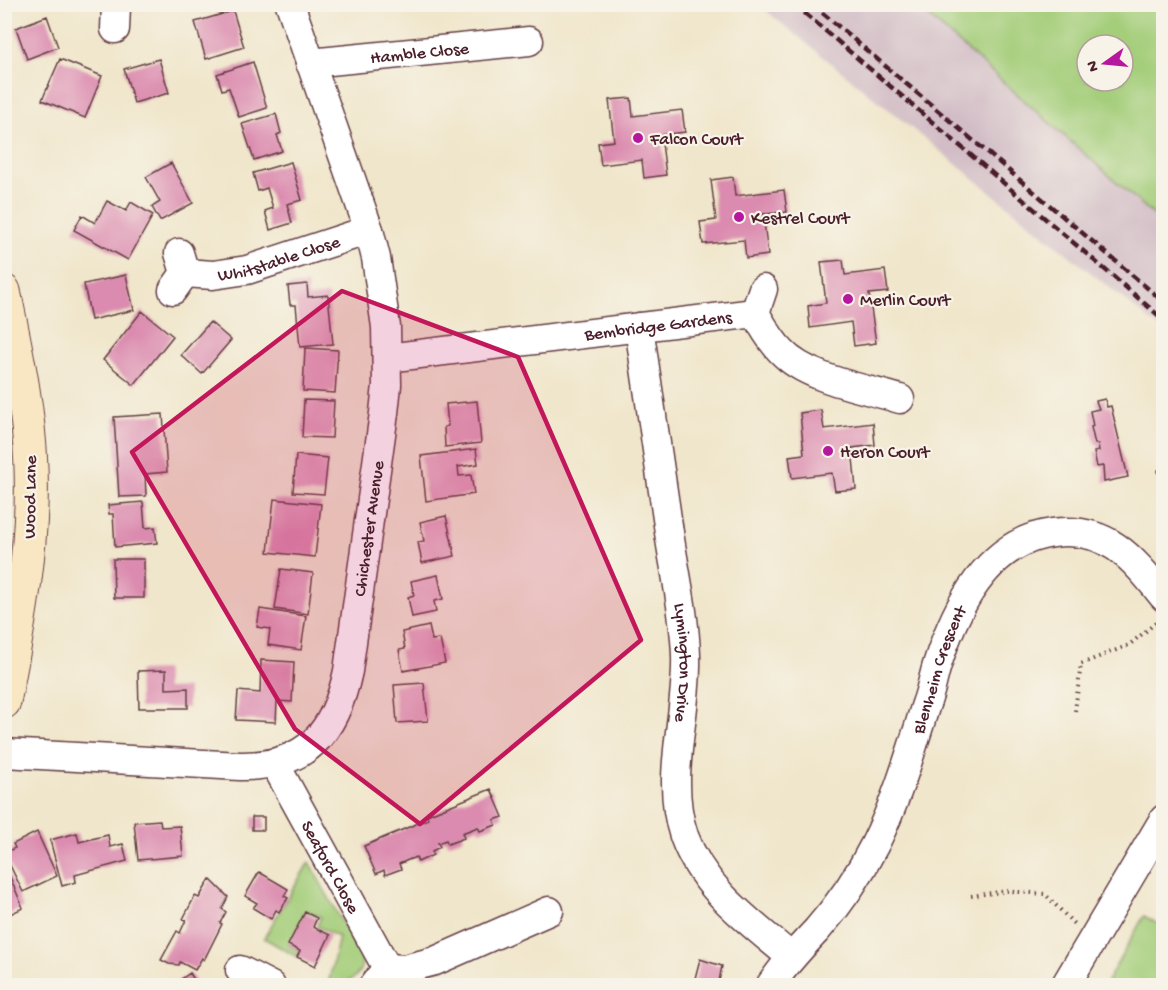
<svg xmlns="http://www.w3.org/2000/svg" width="1168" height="990" font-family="'Gochi Hand',sans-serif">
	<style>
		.industrial { fill: #d2bdc6 }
		.green { fill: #a4ce7a; stroke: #777652; stroke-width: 1.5; fill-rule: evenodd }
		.building { fill: #db8baf }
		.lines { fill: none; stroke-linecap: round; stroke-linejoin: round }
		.street-casing { stroke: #633d43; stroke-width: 31 }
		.secondary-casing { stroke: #633d43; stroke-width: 35 }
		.path { stroke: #633d43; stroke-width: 4; stroke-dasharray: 1.5 4.5; stroke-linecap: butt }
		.street { stroke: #fff; stroke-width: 28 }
		.secondary { stroke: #f9e7c3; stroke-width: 33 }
		.rail { stroke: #4a1f2b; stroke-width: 4.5; stroke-dasharray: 9 4.5; stroke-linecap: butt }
		.marked { fill: #c2185b; fill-opacity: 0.2; stroke: #c2185b; stroke-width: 4.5; stroke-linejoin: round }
		.poi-dot { fill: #b5179e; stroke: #f7f3e8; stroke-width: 2 }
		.labels { text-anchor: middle; stroke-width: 4.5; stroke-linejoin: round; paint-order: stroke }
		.street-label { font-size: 18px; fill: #4a1f2b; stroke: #f7f3e8 }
		.poi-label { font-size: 18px; fill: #4a1f2b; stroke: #f7f3e8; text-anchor: start }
	</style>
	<rect width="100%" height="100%" fill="#f7f3e8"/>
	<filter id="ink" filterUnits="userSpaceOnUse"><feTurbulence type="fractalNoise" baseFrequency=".0167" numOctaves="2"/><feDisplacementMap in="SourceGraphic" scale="12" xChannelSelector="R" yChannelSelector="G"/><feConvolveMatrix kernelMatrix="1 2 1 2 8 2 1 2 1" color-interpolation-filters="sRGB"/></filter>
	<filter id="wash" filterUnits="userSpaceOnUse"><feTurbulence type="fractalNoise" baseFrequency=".008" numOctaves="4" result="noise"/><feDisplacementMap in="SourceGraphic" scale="24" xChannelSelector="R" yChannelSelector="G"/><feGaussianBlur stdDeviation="1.35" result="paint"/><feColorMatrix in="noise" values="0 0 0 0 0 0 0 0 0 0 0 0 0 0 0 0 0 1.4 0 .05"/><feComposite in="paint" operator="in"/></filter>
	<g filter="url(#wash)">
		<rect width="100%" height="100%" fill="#f0e6cb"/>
		<path class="industrial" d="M759 5H916L1163 223V331Z"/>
		<path class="green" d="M916 5H1163V223ZM1087 45H1123V81H1087Z
			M309 862 362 958C363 979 346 985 328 985L339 937 317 926 321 917 306 910 289 945 300 951 297 957 264 938Z
			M1144 916 1163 927V985H1105Z"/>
		<g id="blocks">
			<path class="building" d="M233 11 244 47 206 59 195 22Z
				M47 16 58 47 27 59 16 28Z
				M60 59 102 76 85 118 42 100Z
				M159 59 169 93 134 103 124 69Z
				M253 62 267 108 239 117 229 88 222 90 217 74Z
				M631 98 633 116 682 110 685 132 661 135 666 175 644 178 642 160 601 165 598 143 614 141 609 100Z
				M276 114 281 133 277 135 282 151 254 160 242 124Z
				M291 162 302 200 287 204 292 223 270 230 265 211 273 208 267 188 258 191 253 173Z
				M171 163 193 203 160 221 152 207 160 202 146 177Z
				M733 177 735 196 784 190 787 212 763 214 768 255 746 258 744 240 703 244 700 222 716 220 711 180Z
				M107 201 126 211 131 202 153 215 128 260 74 230 82 215 95 223Z
				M843 260 845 275 885 270 888 292 869 294 876 343 854 346 851 322 810 328 808 306 826 303 821 262Z
				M126 275 134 310 91 320 84 284Z
				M307 284 308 297 328 295 333 344 300 347 296 305H290L288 286Z
				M142 311 173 336 134 385 103 360Z
				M210 322 231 340 202 374 181 355Z
				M305 348 338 350 335 393 303 391Z
				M1105 399 1107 407 1111 406 1128 477 1104 482 1103 466 1097 467 1094 452 1099 451 1098 444H1095L1094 440 1091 427 1093 426 1090 411 1099 409 1096 401Z
				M304 400 334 401 332 438 302 437Z
				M477 401 481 443 445 447 444 427 448 426 446 404Z
				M821 410 824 429 873 423 875 445 852 448 856 489 835 491 832 473 792 478 789 456 804 454 800 413Z
				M163 414 167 472 145 474 146 496 119 497 114 417Z
				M476 449 478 464 458 467 459 476 471 475 474 494 426 501 421 456Z
				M296 455 328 458 324 494 293 492Z
				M1164 469V501H1162L1158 470Z
				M274 499 321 504 315 557 268 552Z
				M143 502 145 528 155 527 157 543 115 547 113 514H109L108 505Z
				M446 516 455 556 422 563 418 542 424 541 420 522Z
				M113 559H144V598H114Z
				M281 569 313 573 308 614 275 609Z
				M438 575 443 599 434 601 436 612 412 617 408 597 414 595 411 581Z
				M260 609 306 616 301 650 268 645 270 629 257 627Z
				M429 626 432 640 440 639 445 663 403 671 399 650 405 649 402 632Z
				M261 660 294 662 292 702 277 701 276 722 236 720 238 691 260 693Z
				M166 670V689L188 688V708H139L138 671Z
				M424 683 428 721 397 723 394 685Z
				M491 789 503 817 494 820 496 825 480 831 478 827 462 833 464 838 448 844 446 840 438 843 440 847 432 851 433 855 418 862 416 857 408 860 399 864 401 869 385 875 384 870 376 874 364 846 428 819 427 815Z
				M252 817H264V830H252Z
				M160 820 161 827 180 826 183 856 138 860 134 822Z
				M37 832 57 876 23 892 4 853 15 848 13 844Z
				M77 833 79 842 108 835 110 847 123 844 127 861 75 875 76 882 62 886 50 840Z
				M5 865 23 908 8 915 5 907Z
				M259 872 288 889 284 896 288 898 279 912 276 910 271 919 253 908 257 903 245 896Z
				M210 879 228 897 222 909 226 912 220 923 222 924 204 960 202 958 195 970 180 962 179 965 169 964 161 960 177 931 180 933 186 920 183 919 195 896 199 898Z
				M305 912 317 918 313 927 330 935 315 966 297 957 300 951 288 945Z
				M700 959 722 966 718 986H693Z
				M190 973 198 986H171Z"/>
		</g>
	</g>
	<g filter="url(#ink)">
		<use href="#blocks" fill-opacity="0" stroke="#633d43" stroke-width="1.5"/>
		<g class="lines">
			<g class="street-casing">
				<g id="street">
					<path d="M114 4 116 6 115 29"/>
					<path id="s1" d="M310 63 529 41"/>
					<path id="s2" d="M185 273 213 275 247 270 369 230"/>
					<path d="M173 290 185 273 179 253"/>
					<path d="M755 313 763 289"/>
					<path id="s3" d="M639 327C649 398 660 468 670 539 676 577 685 617 686 656 688 717 664 776 684 836 703 889 749 921 791 957"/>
					<path id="s4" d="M387 358 755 313C763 326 770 340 781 351 806 379 864 388 900 399"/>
					<path id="s5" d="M4 753 240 766C306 767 335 733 348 671L384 413 387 385 386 327 376 258 369 230 290 4"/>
					<path id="s6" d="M275 764 387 968 373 986"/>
					<path d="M387 968 404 969 435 961 549 911"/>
					<path d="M240 970 271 986"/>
					<path id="s7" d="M770 986C784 965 800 948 817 930 839 905 860 874 875 844 897 800 911 751 926 704 931 691 933 678 937 665 955 608 988 541 1053 533 1108 526 1133 559 1164 597"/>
					<path d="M1065 986 1164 819"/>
				</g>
			</g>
			<g class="secondary-casing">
				<path id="secondary" d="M4 291C16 349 29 408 31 467 34 546 19 625 4 702"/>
			</g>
			<path class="path" d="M1075 711 1081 664 1129 645 1158 621
				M971 896 1007 891 1045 894 1074 924"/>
			<use href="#street" class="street"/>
			<use href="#secondary" class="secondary"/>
			<path class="rail" d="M794 4 1164 320
				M812 4 1164 302"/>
		</g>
	</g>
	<path class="marked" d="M342 291 518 357 641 640 420 824 295 729 132 452Z"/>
	<g class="poi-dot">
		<circle cx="638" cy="138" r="6"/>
		<circle cx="739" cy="217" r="6"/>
		<circle cx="848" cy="299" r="6"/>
		<circle cx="828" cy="451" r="6"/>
	</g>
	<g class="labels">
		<g class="street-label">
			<text dy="6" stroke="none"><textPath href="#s1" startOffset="110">Hamble Close</textPath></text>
			<text dy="6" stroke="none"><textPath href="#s2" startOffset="96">Whitstable Close</textPath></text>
			<text dy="6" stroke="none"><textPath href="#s4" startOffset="273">Bembridge Gardens</textPath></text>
			<text transform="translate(29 497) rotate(-89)" y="6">Wood Lane</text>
			<text dy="6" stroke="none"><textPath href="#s5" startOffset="540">Chichester Avenue</textPath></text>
			<text dy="6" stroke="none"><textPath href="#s3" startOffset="339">Lymington Drive</textPath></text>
			<text dy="6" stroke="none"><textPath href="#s7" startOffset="363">Blenheim Crescent</textPath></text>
			<text dy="6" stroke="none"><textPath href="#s6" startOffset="117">Seaford Close</textPath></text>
		</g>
		<g class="poi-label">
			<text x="650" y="144">Falcon Court</text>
			<text x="751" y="223">Kestrel Court</text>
			<text x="860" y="305">Merlin Court</text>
			<text x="840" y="457">Heron Court</text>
		</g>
	</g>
	<rect width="1168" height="990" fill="none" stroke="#f7f3e8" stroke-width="24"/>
	<g transform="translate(1105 63) rotate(255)"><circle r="28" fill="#f7f3e8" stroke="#b29e9c" stroke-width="1.5"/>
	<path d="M0-4.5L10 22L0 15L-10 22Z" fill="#b5179e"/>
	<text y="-9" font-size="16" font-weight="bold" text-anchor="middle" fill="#4a1f2b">N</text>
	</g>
</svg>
